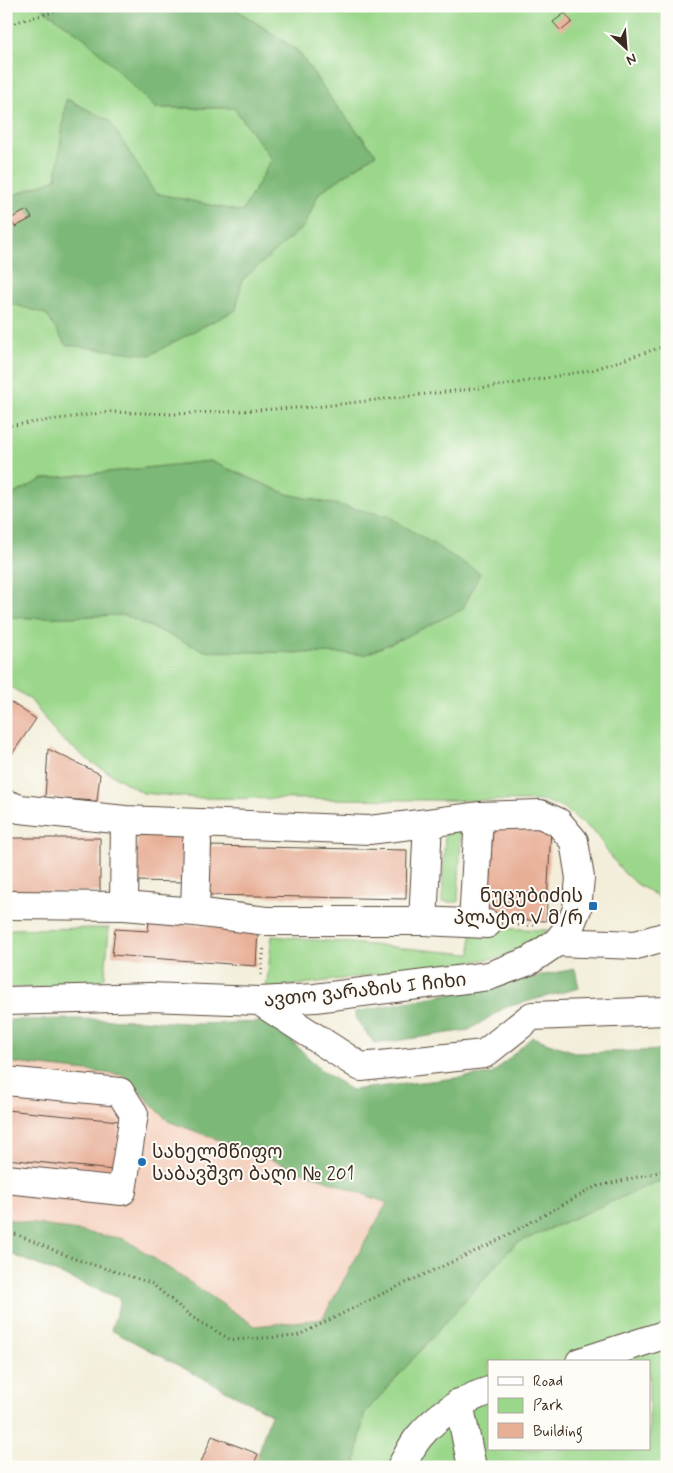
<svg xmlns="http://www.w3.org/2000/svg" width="673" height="1473" font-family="Mynerve,'Noto Sans Georgian',sans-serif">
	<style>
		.built { fill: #f5d3c1 }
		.green { fill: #9bd78b; stroke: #6b8054; fill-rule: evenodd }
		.forest { fill: #7cb877; stroke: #5c714a }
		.building { fill: #e8af97 }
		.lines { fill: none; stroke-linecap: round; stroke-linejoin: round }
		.minor-casing { stroke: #57473a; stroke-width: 30 }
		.path { stroke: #57473a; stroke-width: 3; stroke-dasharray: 1 4; stroke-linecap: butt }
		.minor { stroke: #fff; stroke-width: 28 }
		.poi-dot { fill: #1f6fb2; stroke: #fdfcf7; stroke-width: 2 }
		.labels { text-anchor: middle; stroke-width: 4; stroke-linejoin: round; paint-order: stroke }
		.poi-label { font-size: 19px; fill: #3b2a1e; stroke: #fdfcf7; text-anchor: end }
		.street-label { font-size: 19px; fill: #3b2a1e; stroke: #fdfcf7 }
	</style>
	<rect width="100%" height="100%" fill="#fdfcf7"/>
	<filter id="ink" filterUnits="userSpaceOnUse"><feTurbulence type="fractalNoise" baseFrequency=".02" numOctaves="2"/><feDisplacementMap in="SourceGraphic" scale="10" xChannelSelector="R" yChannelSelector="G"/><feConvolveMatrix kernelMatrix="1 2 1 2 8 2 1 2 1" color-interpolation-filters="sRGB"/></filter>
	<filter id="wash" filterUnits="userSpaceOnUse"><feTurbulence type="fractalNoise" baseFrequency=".0096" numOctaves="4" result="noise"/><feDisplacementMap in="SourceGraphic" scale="20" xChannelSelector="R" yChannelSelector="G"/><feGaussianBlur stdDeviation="1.12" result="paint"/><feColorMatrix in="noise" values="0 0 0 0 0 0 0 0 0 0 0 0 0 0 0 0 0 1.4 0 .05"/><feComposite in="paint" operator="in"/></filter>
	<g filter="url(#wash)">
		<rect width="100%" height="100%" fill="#f3eeda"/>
		<path class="built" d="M6 1062 123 1075 169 1121 387 1203 322 1319 255 1326 125 1239 6 1219Z"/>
		<path class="green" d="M6 6H39L87 40 155 108H234L272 159 242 212 154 193 109 121 67 99 56 179 6 198Z
			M231 6H667V902L637 884 625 874 611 857 596 834 564 808 545 801 196 798 143 793 91 762 58 736 30 699 6 684V617L35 618 124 615 205 651 366 654 403 638 479 573 388 516 287 494 210 461 43 479 6 498V302L47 314 66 345 200 328 236 310 242 280 304 226 319 193 376 154 334 103 298 51Z
			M459 831 461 835 458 902H442L445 833Z
			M471 927 548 930 537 940 499 958 266 989 272 936 471 954Z
			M109 928 105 977 98 984 87 987 6 988V929Z
			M667 1181V1467H355L364 1414 515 1244 656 1182ZM489 1362H649V1449H489Z"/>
		<path class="forest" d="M39 6H231L298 51 334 103 376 154 319 193 304 226 242 280 236 310 200 328 150 355 66 345 46 314 6 302V198L56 179 66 99 109 120 155 193 242 212 272 159 234 108H155L87 40Z
			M210 461 287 494 388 516 480 573 463 609 403 638 366 654 205 651 124 615 35 618 6 617V498L43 479Z
			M575 969 579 988 506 1007 469 1030 375 1044 357 1021 355 1012Z
			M74 1019 141 1020 199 1024 263 1022 284 1033 320 1069 351 1090 492 1074 532 1037 577 1053 667 1050V1181L656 1182 515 1244 364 1414 355 1467H253L271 1414 111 1330 121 1299 6 1252V1219L125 1239 255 1326 322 1319 387 1203 168 1121 123 1075 6 1062V1020Z"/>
		<g id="blocks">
			<path class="building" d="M565 13 572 22 561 31 553 22Z
				M27 210 32 218 15 227 10 219Z
				M6 699 36 719 6 763Z
				M48 749 100 774 97 801 45 798Z
				M493 827 551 829 546 921 487 918Z
				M137 835H184V882L136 881Z
				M6 838H100V892L6 893Z
				M208 846 407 850 406 899 206 895Z
				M149 921 258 930 256 966 112 955 115 929 148 931Z
				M6 1110 119 1121 114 1170 6 1159Z
				M6 1328 12 1330 6 1343Z
				M212 1436 258 1454 253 1467H199Z"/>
		</g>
	</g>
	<g filter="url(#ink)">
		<use href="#blocks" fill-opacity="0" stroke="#57473a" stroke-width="1"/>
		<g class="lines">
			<g class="minor-casing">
				<path id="minor" d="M6 804 20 809 125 820 369 830 428 823 479 816 540 814 558 822 574 841 580 878 577 909 570 926 557 942 529 961 489 976 315 998 259 1001 149 997 6 1001
					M6 905 124 906 195 912 266 921H423L428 823
					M124 906 125 820
					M195 912 197 842
					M423 921 487 924
					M473 923 479 816
					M557 942 636 945 667 936
					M259 1001 361 1067 484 1054 532 1016 667 1011
					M6 1081 120 1092 134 1114 122 1191 6 1179
					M580 1362 667 1334
					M459 1403 472 1467
					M401 1467C407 1457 412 1445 419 1437 437 1415 463 1399 489 1391"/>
			</g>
			<path class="path" d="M6 27 13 23 75 6
				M6 426 110 412 174 414 315 407 505 385 592 370 662 347 667 344
				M513 925H534
				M261 975 264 946
				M6 1230 75 1259 151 1283 192 1317 231 1340 297 1336 384 1293 491 1244 595 1187 667 1170"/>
			<use href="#minor" class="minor"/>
		</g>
	</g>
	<g class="poi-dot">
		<rect x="588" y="901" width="10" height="10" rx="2.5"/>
		<circle cx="142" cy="1162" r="5"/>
	</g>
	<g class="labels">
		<g class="poi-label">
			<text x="583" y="902">ნუცუბიძის<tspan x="583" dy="22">პლატო V მ/რ</tspan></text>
			<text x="152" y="1158" text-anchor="start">სახელმწიფო<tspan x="152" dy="22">საბავშვო ბაღი № 201</tspan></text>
		</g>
		<g class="street-label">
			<text transform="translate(365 989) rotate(-6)" y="7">ავთო ვარაზის I ჩიხი</text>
		</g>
	</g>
	<rect width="673" height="1473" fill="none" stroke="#fdfcf7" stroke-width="25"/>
	<rect x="488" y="1360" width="162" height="90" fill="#fdfcf7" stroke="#afa8a0"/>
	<rect x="498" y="1377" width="25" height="8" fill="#ffffff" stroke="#afa8a0"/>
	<text x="533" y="1386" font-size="15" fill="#3b2a1e">Road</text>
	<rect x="498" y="1398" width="25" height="15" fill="#9bd78b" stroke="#afa8a0"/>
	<text x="533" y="1410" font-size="15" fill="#3b2a1e">Park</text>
	<rect x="498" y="1423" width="25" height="15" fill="#e8af97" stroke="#afa8a0"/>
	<text x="533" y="1436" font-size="15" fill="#3b2a1e">Building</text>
	<g transform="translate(626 48) rotate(154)" stroke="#fdfcf7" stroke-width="4" paint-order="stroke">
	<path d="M0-4L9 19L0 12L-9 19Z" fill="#3b2a1e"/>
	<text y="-8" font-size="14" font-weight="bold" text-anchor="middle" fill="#3b2a1e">N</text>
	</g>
</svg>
